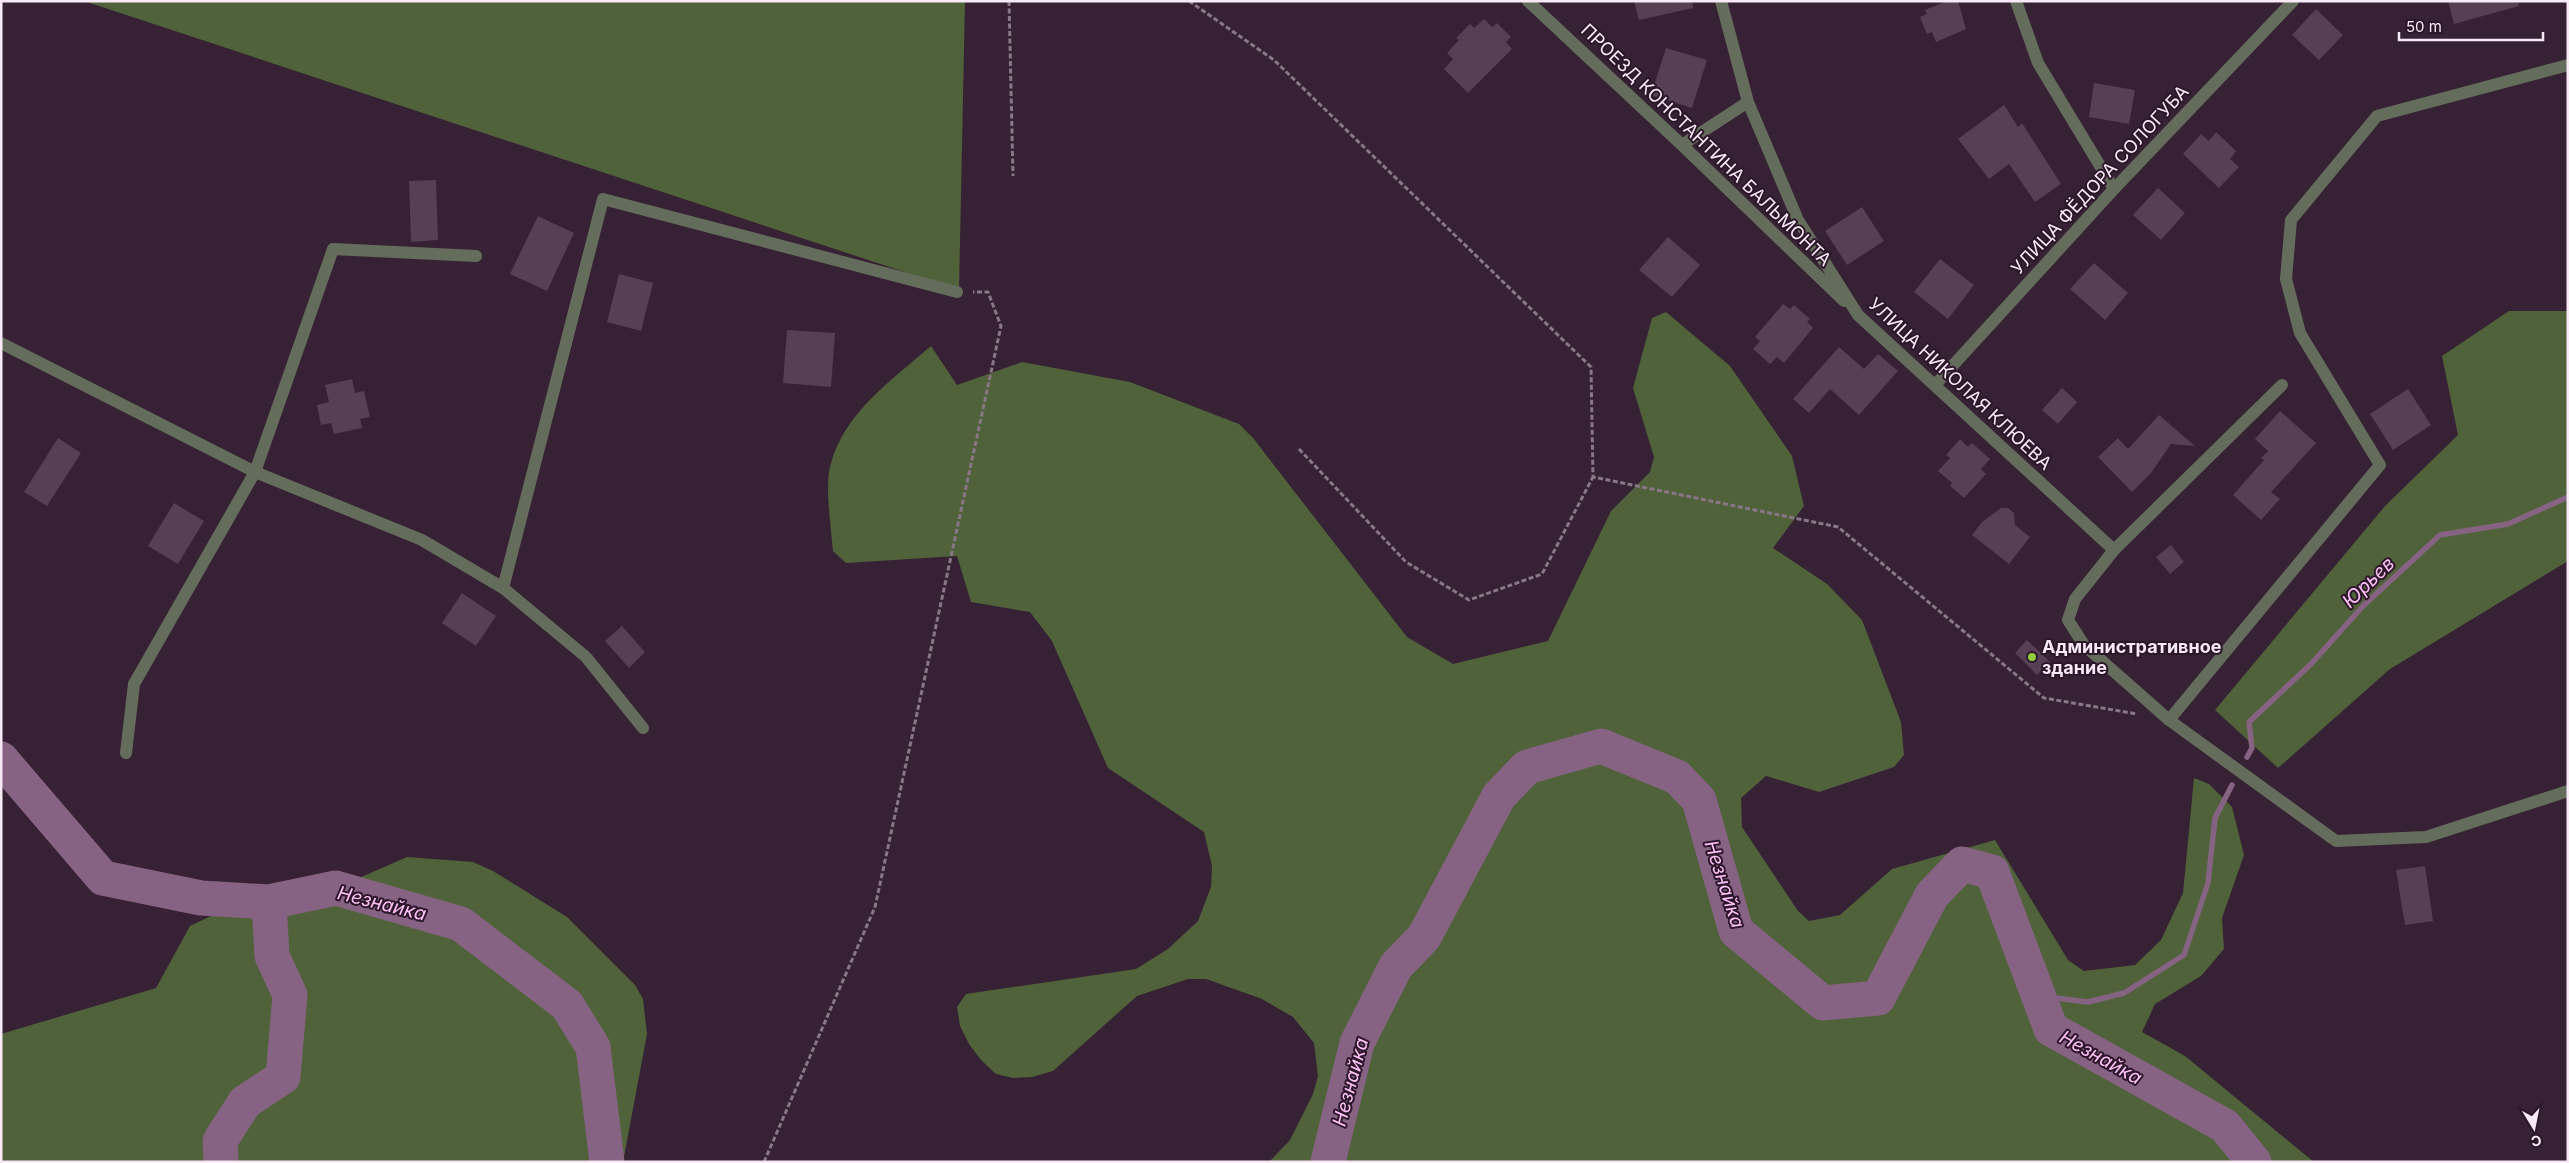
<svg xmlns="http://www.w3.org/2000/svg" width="2569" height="1163" font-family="Inter,sans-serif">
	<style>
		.forest { fill: #4f623a }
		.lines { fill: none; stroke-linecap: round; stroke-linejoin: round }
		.stream { stroke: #876383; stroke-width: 5.5 }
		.river { stroke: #876383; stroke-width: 35 }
		.building { fill: #573f54 }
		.path { stroke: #897686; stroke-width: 3; stroke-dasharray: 5 2.5; stroke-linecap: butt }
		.minor { stroke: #646d5b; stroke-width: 12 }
		.poi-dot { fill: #92cd3e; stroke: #2c172a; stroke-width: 2 }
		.labels { text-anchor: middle; stroke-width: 4; stroke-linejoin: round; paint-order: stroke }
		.street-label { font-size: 18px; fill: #f8e9f6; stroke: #2c172a }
		.poi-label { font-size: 18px; font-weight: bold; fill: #f8e9f6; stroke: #2c172a; text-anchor: start }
		.water-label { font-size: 19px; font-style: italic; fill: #fdc1f5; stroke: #2c172a }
	</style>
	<rect width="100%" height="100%" fill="#372134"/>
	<path class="forest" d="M84 1H965L959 290Z
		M2509 311H2568V561L2390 669 2278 768 2215 710 2385 506 2458 435 2442 356Z
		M1666 312 1730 366 1792 456 1804 506 1773 548 1827 584 1862 620 1901 722 1904 755 1894 767 1819 792 1766 776 1741 798 1742 827 1798 911 1809 921 1840 915 1892 869 1995 840 2068 960 2084 971 2135 965 2161 940 2183 893 2194 778 2209 784 2232 807 2244 855 2222 918 2224 949 2201 976 2155 1004 2142 1032 2185 1056 2314 1162H1269L1290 1140 1313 1094 1318 1076 1314 1043 1293 1017 1262 999 1206 979H1188L1137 996 1053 1071 1032 1077 1013 1078 996 1074 981 1060 969 1044 960 1026 957 1007 966 994 1136 969 1168 949 1198 921 1211 887 1212 866 1204 832 1108 768 1052 641 1030 612 971 602 957 556 846 563 833 551C831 528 825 487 830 467 843 413 892 380 931 346L957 385 1022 362 1130 382 1239 424 1253 438 1407 637 1453 664 1548 641 1611 511 1650 472 1654 457 1633 388 1652 318Z
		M407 857 473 862 493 871 567 917 635 985 643 999 647 1034 623 1162H1V1034L156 988 190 926 265 890 336 888Z"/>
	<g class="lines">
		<path class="stream" d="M2247 757 2252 748 2249 722 2311 664 2363 606 2440 535 2508 524 2568 497
			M2039 996 2088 1002 2124 993 2184 955 2208 883 2215 818 2232 785"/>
		<path class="river" d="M1 759 103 878 201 898 269 902 336 888 461 924 567 1005 593 1047 607 1162
			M221 1162 220 1141 245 1102 283 1077 290 995 272 956 269 902
			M1328 1162 1357 1043 1396 966 1424 937 1499 796 1527 767 1601 746 1677 777 1699 800 1736 931 1823 1003 1878 998 1932 895 1962 864 1992 872 2051 1029 2225 1126 2254 1162"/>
	</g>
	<path class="building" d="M1634 1H1692L1693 8 1639 20Z
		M1947 1H1958L1966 29 1936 42 1932 32 1927 34 1920 17 1927 14 1925 10Z
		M2448 1H2518L2519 6 2454 24Z
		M2316 9 2343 35 2319 60 2292 35Z
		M1484 19 1492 27 1497 23 1511 37 1506 42 1512 49 1468 93 1444 69 1453 59 1447 53 1459 40 1456 38 1470 24 1474 28Z
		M1666 48 1707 60 1692 108 1651 95Z
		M2094 83 2135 90 2129 124 2089 117Z
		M2004 105 2018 127 2022 123 2061 184 2035 202 2009 164 1989 179 1958 139Z
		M2216 132 2236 151 2230 159 2239 167 2219 188 2183 154 2201 134 2209 141Z
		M436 180 438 240 411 242 409 181Z
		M2158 188 2185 213 2161 240 2133 215Z
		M1862 207 1884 241 1847 265 1825 231Z
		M538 216 574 233 547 291 510 274Z
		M1668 237 1700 265 1672 297 1639 270Z
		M1940 259 1974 285 1948 319 1914 292Z
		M2094 263 2128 293 2105 320 2070 289Z
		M619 274 653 283 641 331 607 322Z
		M1783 304 1790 309 1794 305 1810 319 1807 322 1813 328 1784 363 1777 357 1770 364 1753 349 1760 341 1755 337Z
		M787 330 835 333 831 387 783 383Z
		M1839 347 1864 369 1878 354 1898 371 1859 415 1830 389 1809 413 1793 399Z
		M352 379 355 393 364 391 370 417 360 419 362 428 334 434 331 423 321 425 317 405 329 402 325 385Z
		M2062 388 2077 402 2058 424 2042 410Z
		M2408 389 2431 425 2393 450 2370 414Z
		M2280 411 2316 443 2271 492 2280 499 2261 520 2233 495 2264 460 2261 458 2268 451 2255 439Z
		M2159 415 2195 446 2171 444 2151 473 2132 492 2098 457 2118 438 2128 449Z
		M58 438 81 453 47 506 24 492Z
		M1960 439 1968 447 1972 443 1990 459 1981 469 1986 474 1964 498 1950 486 1952 483 1938 471 1950 458 1946 455Z
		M174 503 204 521 178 564 148 546Z
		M2001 508H2008L2014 513 2015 525 2030 537 2009 564 1972 535 1982 522Z
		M2171 545 2184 562 2170 574 2156 557Z
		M462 593 496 616 476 646 442 623Z
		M622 626 645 652 629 668 605 641Z
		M2027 640 2050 662 2037 675 2015 653Z
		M2425 866 2433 921 2405 925 2396 870Z"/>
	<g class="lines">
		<path class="path" d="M1009 1 1013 176
			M1189 1 1274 60 1591 367 1593 477 1838 527 2044 698 2137 714
			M1299 449 1406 562 1469 600 1542 574 1593 477
			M764 1162 875 907 1001 326 988 292H973"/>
		<path class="minor" d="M1528 1 1682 145 1844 301
			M1721 1 1748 102 1798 220 1858 315 2114 550 2075 599 2068 620 2084 645 2169 720 2336 841 2426 837 2568 791
			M2016 1 2038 63 2114 189
			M1682 145 1748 102
			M1 343 255 472 422 540 503 588 586 657 643 728
			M1935 385 2114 189 2293 1
			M2114 550 2282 385
			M503 588 603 199 957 292
			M2169 720 2380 465 2300 333 2286 279 2291 220 2377 116 2568 65
			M126 753 134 684 255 472 333 249 476 256"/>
	</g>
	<circle class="poi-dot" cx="2032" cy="657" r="5"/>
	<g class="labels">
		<g class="street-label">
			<text transform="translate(1706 145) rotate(44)" y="6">ПРОЕЗД КОНСТАНТИНА БАЛЬМОНТА</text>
			<text transform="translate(2100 180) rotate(-47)" y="6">УЛИЦА ФЁДОРА СОЛОГУБА</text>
			<text transform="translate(1960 384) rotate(43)" y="6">УЛИЦА НИКОЛАЯ КЛЮЕВА</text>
		</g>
		<g class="poi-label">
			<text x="2042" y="653">Административное<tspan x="2042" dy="21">здание</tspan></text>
		</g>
		<g class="water-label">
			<text transform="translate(2368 582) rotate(-44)" y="7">Юрьев</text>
			<text transform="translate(1725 884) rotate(72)" y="7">Незнайка</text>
			<text transform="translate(382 903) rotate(14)" y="7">Незнайка</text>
			<text transform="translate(2101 1057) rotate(29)" y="7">Незнайка</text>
			<text transform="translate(1350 1082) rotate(-75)" y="7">Незнайка</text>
		</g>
	</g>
	<rect width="2569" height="1163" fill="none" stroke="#f8e9f6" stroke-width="5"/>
	<g transform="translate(2534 1128) rotate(170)" stroke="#2c172a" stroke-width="4" paint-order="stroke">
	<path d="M0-4L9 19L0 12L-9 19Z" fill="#f8e9f6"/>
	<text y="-8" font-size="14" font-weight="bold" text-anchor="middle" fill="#f8e9f6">С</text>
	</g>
	<path d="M2399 32v8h144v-8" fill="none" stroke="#f8e9f6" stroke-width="2.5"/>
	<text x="2406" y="32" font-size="15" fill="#f8e9f6" stroke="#2c172a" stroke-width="4" paint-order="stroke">50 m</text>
</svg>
